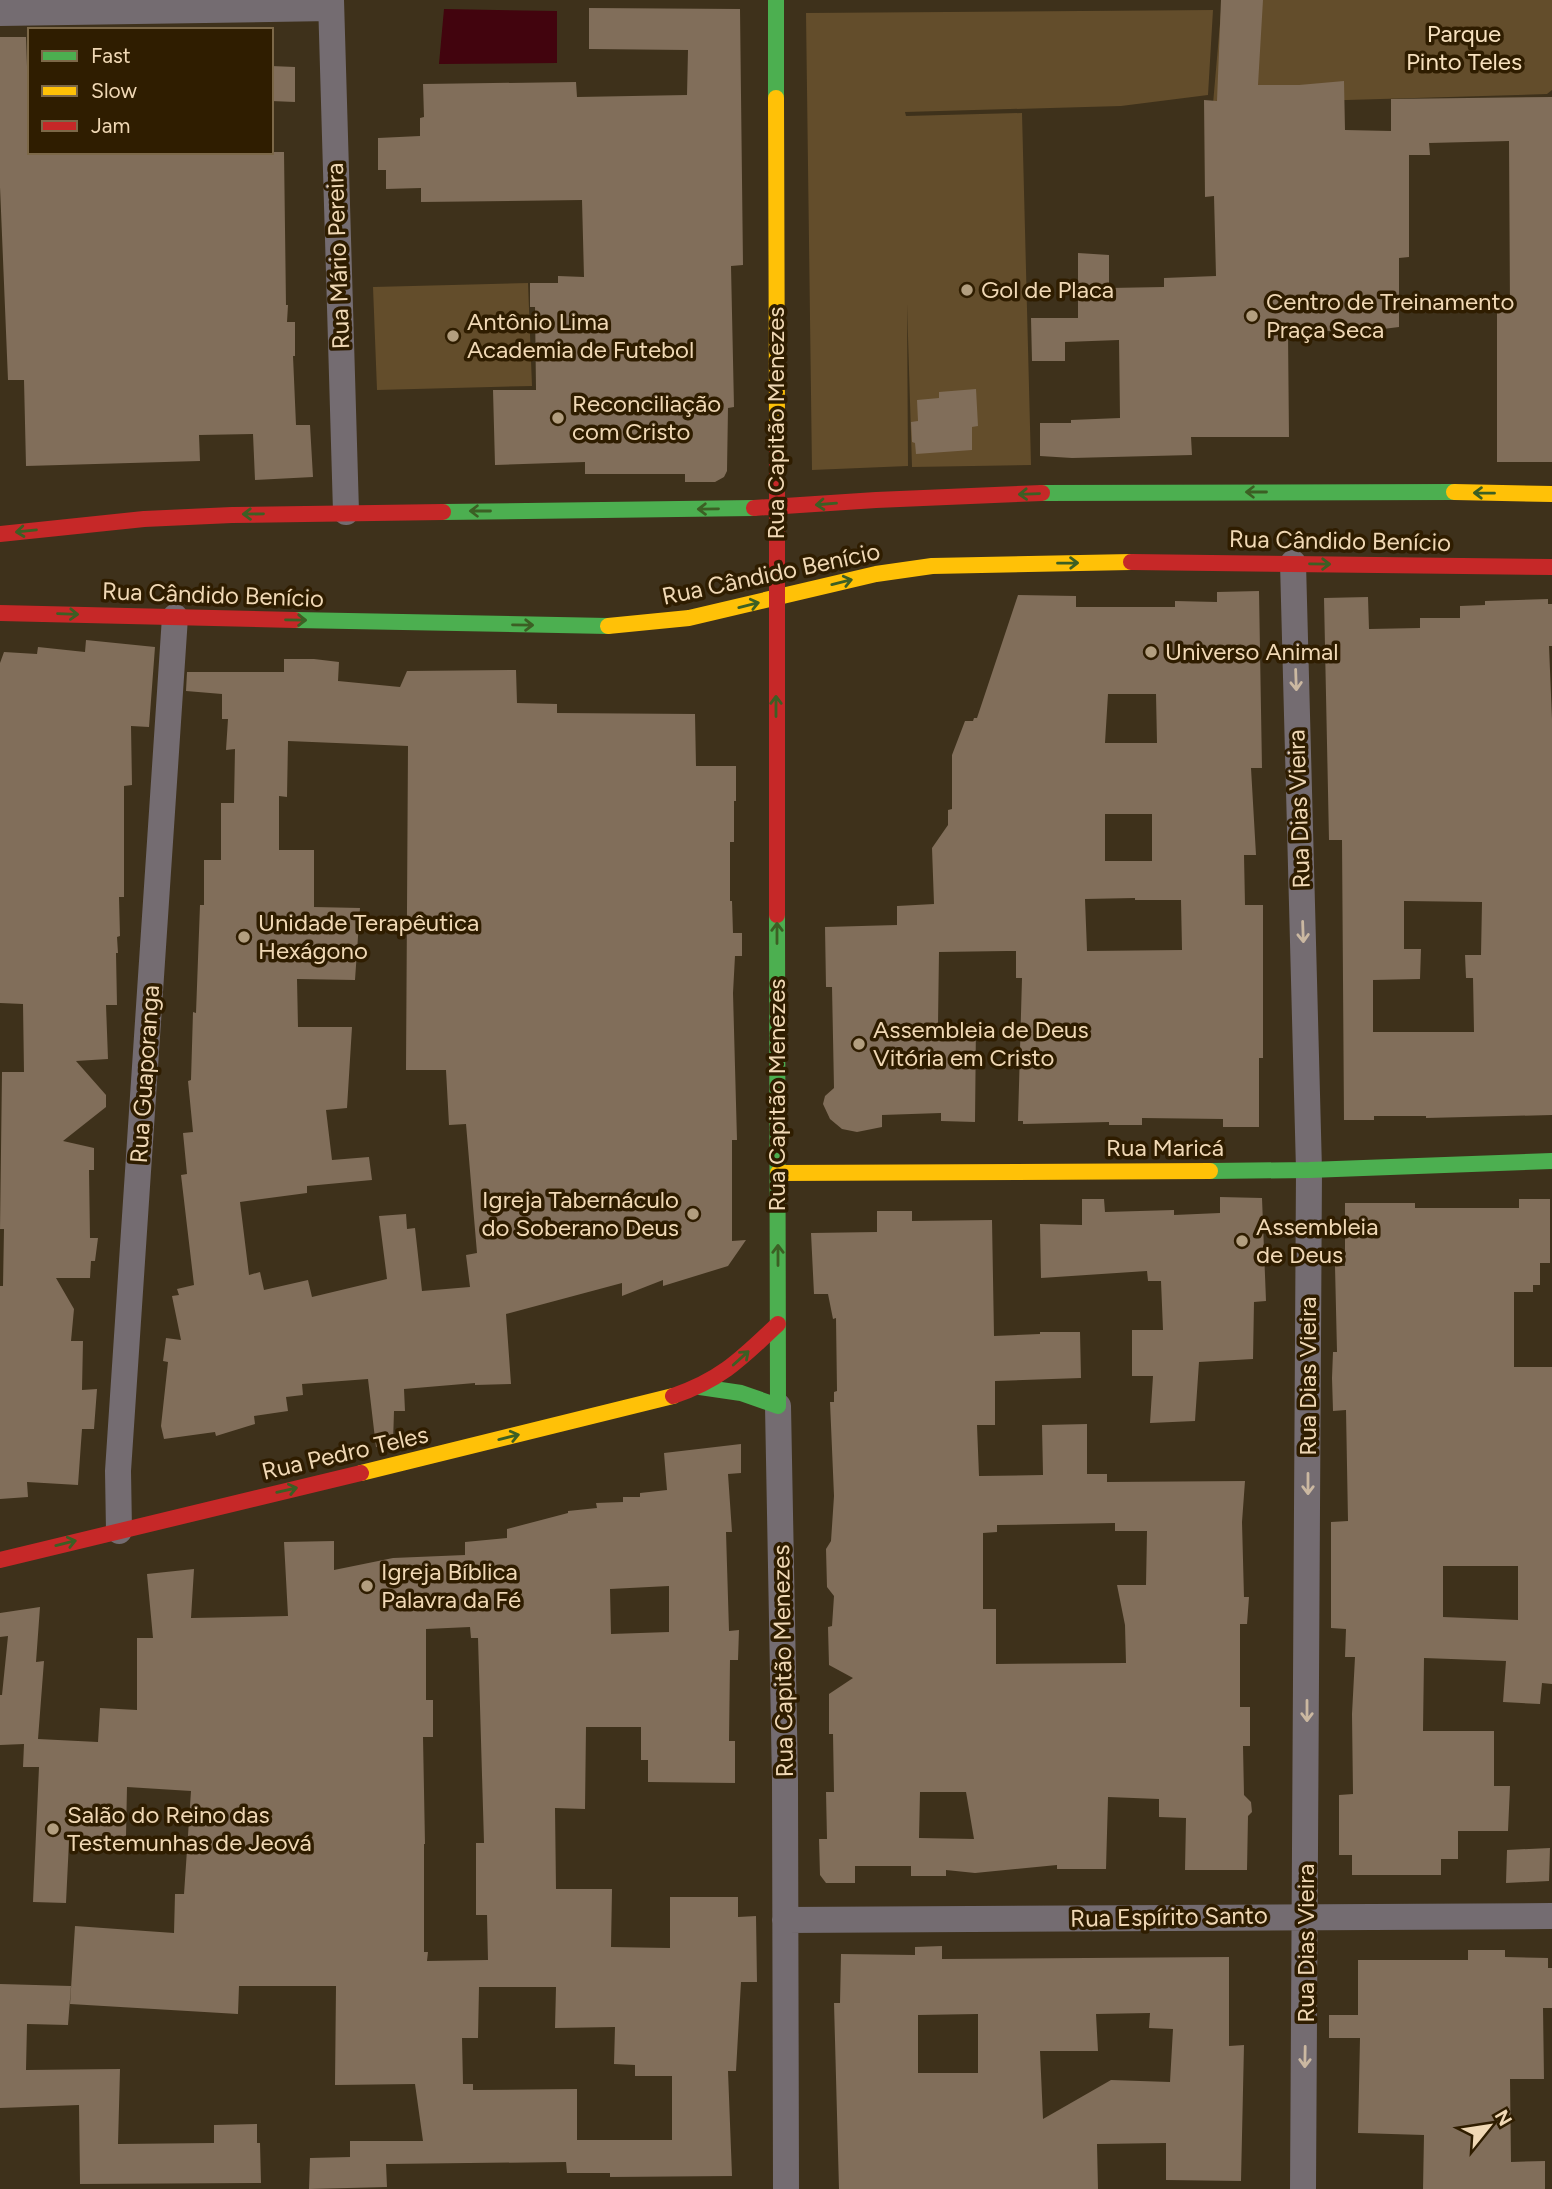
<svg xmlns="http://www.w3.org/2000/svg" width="1552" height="2189" font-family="Figtree,sans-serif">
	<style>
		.green { fill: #634d2b }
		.water { fill: #42040e }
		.building { fill: #816e5a; fill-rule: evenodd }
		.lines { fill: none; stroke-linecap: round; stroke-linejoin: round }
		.street { stroke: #746c71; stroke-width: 26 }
		.fast { stroke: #4caf50; stroke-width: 16 }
		.slow { stroke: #ffc107; stroke-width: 16 }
		.jam { stroke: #c62828; stroke-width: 16 }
		.oneway { stroke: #3c5f24 }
		.oneway2 { stroke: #cbb8a1 }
		.poi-dot { fill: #b29e7f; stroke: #2f1d00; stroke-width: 2.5 }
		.labels { text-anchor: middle; stroke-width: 7; stroke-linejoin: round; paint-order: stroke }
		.park-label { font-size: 24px; fill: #f7e1bf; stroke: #2f1d00 }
		.street-label { font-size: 24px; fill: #f0d8b5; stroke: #2f1d00 }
		.poi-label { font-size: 24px; fill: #f0d8b5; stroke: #2f1d00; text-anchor: start }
	</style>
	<rect width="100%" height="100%" fill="#3e311b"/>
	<path class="green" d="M1222 0H1552V90L1547 94 1213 104Z
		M1213 10 1208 95 1121 106 905 112 906 116 1022 113 1031 465 912 467 907 304 908 466 812 470 806 13Z
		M528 283 532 386 377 390 373 287Z"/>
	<path class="water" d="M444 9 557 11V63L439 64Z"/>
	<path class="building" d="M1221 0H1263L1258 85H1299L1344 81 1345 130 1391 131V99L1552 97V462H1497V308H1510L1509 141 1429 143 1430 155H1409V257L1399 258V327L1383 329 1382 338 1347 340V330L1288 333 1289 437H1191L1192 455 1072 458 1040 456V423H1071V420L1120 418 1119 340 1065 342V361H1032L1031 318H1078V253L1109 255V288L1164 287V278L1216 276 1214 196 1205 197 1204 100 1217 101Z
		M589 8 740 9 743 265 731 266 734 407 728 408 727 471 724 477 715 482H685V474H585V462L495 465 493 390H536L535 307H530V283H558V276L584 277 582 200 421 202V188L386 189V170H378V138L420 136V118L424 117 423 84 576 82 577 97 687 95 688 50 589 49Z
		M0 37H26L28 95H30V152H284L286 305H288L287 322H295V356H293L296 425H310L313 477 255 480 253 434 199 435 200 461 26 466 24 380H8L0 187Z
		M271 66 295 67V102L271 101Z
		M976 389 978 426 972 427V450L916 454 915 443 912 442 911 422 918 421 917 400 939 398V392Z
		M1259 591 1262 768H1251L1256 855H1244L1245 905H1263V1058H1259V1127H1223V1119L1142 1118V1125H1109V1122L1023 1124V1121H1018L1022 978H1016V951H1007L939 952 938 1024 976 1023 975 1122 941 1121V1113L882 1115V1127L857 1132 842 1129 830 1119 823 1104 825 1096 834 1088 832 987H826L825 927 897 925V906L934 904 932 848 948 825V810L952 809V755L965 721H973L974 718H977L1018 595 1076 596V607H1175V601L1217 602V592ZM1108 694H1156L1157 743H1105ZM1105 814H1152V861H1105ZM1135 898V900H1181L1182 950 1087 951 1085 899Z
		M1368 597 1369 629 1420 628V618H1460V606L1485 605V601L1548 599V604H1552V646H1549L1552 719V1115L1426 1118V1116H1374V1120H1344L1342 840H1329L1324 598ZM1404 901 1482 902 1481 955H1465L1466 978H1473L1474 1032H1373V980L1420 979 1421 949H1404Z
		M86 640 155 647 149 727 131 726 132 785 124 786V897H119L120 936 117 937 118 953H116L117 1005H106L108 1059 76 1061 106 1095V1107L63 1141 94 1148V1170H89L90 1238H98L95 1261H91L90 1278H56L74 1309 71 1341H83L82 1390 97 1389 94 1429H82L78 1485 27 1482 28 1497 0 1499V1286H3L4 1229H0L2 1072H24L23 1004 0 1003V663L4 652 37 654 38 647 85 652Z
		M284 659H314L339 662 338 681 400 687 407 671 516 670 517 703 557 704V713L695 714 696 766H736V801H734V842H730V901H732L733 933H742V956H735L733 993 737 1140H732V1241L746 1240 728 1266 663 1286V1280L622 1296V1283L506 1314 511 1384 475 1385V1383L404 1389 405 1411H394L393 1443 376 1447 368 1379 302 1384 303 1395 286 1397 288 1411 254 1416 255 1424 216 1436 215 1432 164 1439 161 1426 168 1362 163 1361 166 1338 181 1340 172 1296 179 1295 177 1289 194 1285 181 1175 187 1174 183 1133 193 1132 188 1081 191 1080 193 1012 196 1013 200 905H204V860H221V803H234L235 749 226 750 228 719H222V694L186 691 187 672H284ZM288 741 408 746 406 1070H446L449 1125 466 1124 477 1253 466 1255 470 1287 422 1291 415 1228 407 1229 406 1214 379 1216 387 1279 312 1297 308 1280 264 1290 260 1272 249 1275 240 1202 307 1193V1186L372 1180 369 1157 332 1160 326 1110 347 1108 352 1027H298L297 979 355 980 360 908 314 907V850H279V796L287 797Z
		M1220 1197 1262 1198 1266 1301 1254 1302 1253 1359 1199 1362 1195 1421 1150 1423 1153 1376H1132V1330H1163L1161 1281H1148L1147 1271 1041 1278 1040 1224 1082 1225V1199H1104L1105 1212 1174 1210V1215L1220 1213Z
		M1519 1199H1550V1263H1540V1285H1533V1292H1514V1367H1552V1684L1542 1683 1540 1704 1503 1702 1506 1661 1424 1658 1423 1731H1494V1786H1510L1508 1831H1458V1859H1441V1875H1352V1855H1339V1795L1353 1794 1352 1714 1355 1657H1345L1346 1629 1331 1628V1522L1348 1521 1346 1410 1333 1411 1332 1378 1333 1352H1337L1335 1266H1345V1203H1415V1208H1519ZM1443 1566H1518V1620L1443 1617Z
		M877 1211H912V1221L992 1220 994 1336 1040 1334V1332H1080L1081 1378 995 1381V1425H977L979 1476 1043 1475 1042 1425 1087 1424V1474H1107V1482L1245 1481 1242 1522 1244 1597H1249L1247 1624H1240V1707H1250V1746H1243L1244 1795 1251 1802 1252 1812 1248 1816 1247 1870H1185L1186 1818 1159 1817V1799L1108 1797 1106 1869H1057V1865L975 1873 946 1870V1876H911V1866H855V1883H826L820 1875 819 1839H827L826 1792H834L833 1734H829V1694L853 1678 829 1665 828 1627 832 1626 834 1596 827 1587 826 1549 831 1541 834 1496 830 1402H834V1392L837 1391 836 1318 833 1319 828 1294H814L811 1233 877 1232ZM1115 1523V1531H1147L1146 1585H1117L1125 1625 1126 1663 996 1664V1609H983V1533L997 1532V1525ZM920 1792H966L974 1839 919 1838Z
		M741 1444V1473L728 1474 732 1532H726L729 1631 739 1630 738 1660H730L729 1741H735V1783L648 1782V1760H641V1727H586L585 1809 555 1808 556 1889H612L611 1947 670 1948V1897H738V1917L756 1916 757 1982H741L736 2071H728L732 2176 610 2177V2173H567L566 2162 386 2164 387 2187 309 2189 310 2158 350 2157V2141H423L415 2084 335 2085 336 1986H239L238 2014 70 2004 75 1926 174 1933 175 1894H184L191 1791 127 1787 126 1836 69 1841 66 1903 33 1902 39 1767H23L24 1744 0 1745V1695H2L8 1636 0 1637V1613L40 1607 36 1662 44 1661 38 1739 98 1742 100 1708 137 1710V1638H153L147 1574 194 1569 191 1618 288 1616 284 1542 334 1541V1570L393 1558 465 1555V1542L507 1538V1529L568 1513V1511L597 1508 596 1503 623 1502V1497H640V1493L667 1490 664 1453ZM669 1586V1632L611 1634 610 1589ZM470 1627 471 1638H478L484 1843H476V1915H487L488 1960 427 1961 428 1952H424V1844H425L423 1737H433V1700H426V1629ZM479 1987H556L555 2028 615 2027 614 2064 635 2065V2076H672V2140H577V2089L473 2090V2084H463L462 2038H478Z
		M1550 1848 1549 1881 1506 1883 1507 1850Z
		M942 1946V1959L1229 1957V2046L1244 2045 1241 2181 1166 2180V2143L1097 2144 1098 2189H839L834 2003H840L841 1954 915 1955V1947ZM1150 2013 1149 2028 1173 2029 1170 2082 1111 2080 1043 2119 1040 2051H1098L1096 2014ZM978 2014V2073H918V2015Z
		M1468 1950H1505V1957L1548 1958V1968H1552V2008H1543L1544 2079H1510L1511 2162 1545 2161V2189H1423L1424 2135 1358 2133 1360 2038H1329V2015H1358V1960H1468Z
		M0 1984 71 1986 68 2025 27 2024 26 2070 120 2069 118 2144 214 2143V2125L257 2124V2143H260L261 2183 80 2184 79 2105 0 2108Z"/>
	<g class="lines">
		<path class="street" d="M331 0 346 512
			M0 13 331 8
			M1293 563 1309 1170 1303 2189
			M778 1406 785 1781 786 2189
			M119 1531 118 1471 175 617
			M785 1920 1552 1916"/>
		<path class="fast" d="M776 0V98
			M1042 493 1454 492
			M443 512 754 508
			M295 620 608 626
			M1210 1171 1309 1170 1552 1161
			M700 1387 741 1393 778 1406 777 915"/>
		<path class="slow" d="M776 98 777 426
			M1454 492 1552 494
			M608 626 689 618 876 574 932 566 1131 562
			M778 1173 1210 1171
			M361 1473 673 1396"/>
		<path class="jam" d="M777 426V915
			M754 508 876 500 1042 493
			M0 534 144 519 232 515 443 512
			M1131 562 1552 567
			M0 613 295 620
			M673 1396C721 1380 742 1358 778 1324
			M0 1560 361 1473"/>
	</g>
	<defs><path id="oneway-shaft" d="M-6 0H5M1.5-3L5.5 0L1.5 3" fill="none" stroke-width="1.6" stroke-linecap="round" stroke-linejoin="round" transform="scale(1.75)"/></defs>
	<g class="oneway">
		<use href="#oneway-shaft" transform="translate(1256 492) rotate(180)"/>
		<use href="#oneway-shaft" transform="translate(1484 493) rotate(-179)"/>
		<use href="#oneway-shaft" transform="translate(1029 494) rotate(178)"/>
		<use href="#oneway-shaft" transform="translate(826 504) rotate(175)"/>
		<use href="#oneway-shaft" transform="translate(708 509) rotate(179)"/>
		<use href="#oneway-shaft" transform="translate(480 511) rotate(180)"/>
		<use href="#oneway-shaft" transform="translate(253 514) rotate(179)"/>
		<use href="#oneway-shaft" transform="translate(26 531) rotate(174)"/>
		<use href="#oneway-shaft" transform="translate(1068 563) rotate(-1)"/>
		<use href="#oneway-shaft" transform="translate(1320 564) rotate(1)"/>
		<use href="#oneway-shaft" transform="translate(842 582) rotate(-14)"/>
		<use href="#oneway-shaft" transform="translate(749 605) rotate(-14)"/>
		<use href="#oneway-shaft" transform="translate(68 614) rotate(2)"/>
		<use href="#oneway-shaft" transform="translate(296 620) rotate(1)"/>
		<use href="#oneway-shaft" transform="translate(523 625) rotate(1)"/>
		<use href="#oneway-shaft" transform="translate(776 706) rotate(-90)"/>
		<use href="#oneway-shaft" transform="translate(777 933) rotate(-90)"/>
		<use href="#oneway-shaft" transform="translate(778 1255) rotate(-90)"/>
		<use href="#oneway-shaft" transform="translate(741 1358) rotate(-42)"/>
		<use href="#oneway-shaft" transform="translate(509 1437) rotate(-14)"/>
		<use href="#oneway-shaft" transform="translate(287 1490) rotate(-13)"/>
		<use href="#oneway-shaft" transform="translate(66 1543) rotate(-14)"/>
	</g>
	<g class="oneway2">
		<use href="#oneway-shaft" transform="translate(1296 680) rotate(88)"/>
		<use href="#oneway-shaft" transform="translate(1303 932) rotate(88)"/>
		<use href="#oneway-shaft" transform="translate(1308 1484) rotate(90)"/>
		<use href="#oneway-shaft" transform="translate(1307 1711) rotate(90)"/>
		<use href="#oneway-shaft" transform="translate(1305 2057) rotate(91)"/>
	</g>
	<g class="poi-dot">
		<circle cx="967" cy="290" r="7"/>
		<circle cx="1252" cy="316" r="7"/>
		<circle cx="453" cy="336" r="7"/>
		<circle cx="558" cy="418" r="7"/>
		<circle cx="1151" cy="652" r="7"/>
		<circle cx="244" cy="937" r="7"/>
		<circle cx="859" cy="1044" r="7"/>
		<circle cx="693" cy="1214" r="7"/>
		<circle cx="1242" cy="1241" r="7"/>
		<circle cx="367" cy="1586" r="7"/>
		<circle cx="53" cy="1829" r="7"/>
	</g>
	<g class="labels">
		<g class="park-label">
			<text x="1464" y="42">Parque<tspan x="1464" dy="28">Pinto Teles</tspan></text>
		</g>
		<g class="street-label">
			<text transform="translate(338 256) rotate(-92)" y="8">Rua Mário Pereira</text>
			<text transform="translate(776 423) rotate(-90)" y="8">Rua Capitão Menezes</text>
			<text transform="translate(1340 541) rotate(1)" y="8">Rua Cândido Benício</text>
			<text transform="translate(771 574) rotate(-12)" y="8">Rua Cândido Benício</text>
			<text transform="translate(213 595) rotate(2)" y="8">Rua Cândido Benício</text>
			<text transform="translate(1299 809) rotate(-92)" y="8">Rua Dias Vieira</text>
			<text transform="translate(145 1074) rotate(-86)" y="8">Rua Guaporanga</text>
			<text transform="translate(777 1095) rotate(-90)" y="8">Rua Capitão Menezes</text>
			<text x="1165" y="1156">Rua Maricá</text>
			<text transform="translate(1308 1376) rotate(-90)" y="8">Rua Dias Vieira</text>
			<text transform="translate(345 1453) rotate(-13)" y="8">Rua Pedro Teles</text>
			<text transform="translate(783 1661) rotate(-91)" y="8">Rua Capitão Menezes</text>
			<text transform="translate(1169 1917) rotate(-1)" y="8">Rua Espírito Santo</text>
			<text transform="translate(1306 1943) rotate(-90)" y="8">Rua Dias Vieira</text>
		</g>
		<g class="poi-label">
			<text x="981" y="298">Gol de Placa</text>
			<text x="1266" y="310">Centro de Treinamento<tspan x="1266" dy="28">Praça Seca</tspan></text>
			<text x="467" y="330">Antônio Lima<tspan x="467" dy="28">Academia de Futebol</tspan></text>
			<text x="572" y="412">Reconciliação<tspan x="572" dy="28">com Cristo</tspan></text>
			<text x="1165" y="660">Universo Animal</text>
			<text x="258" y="931">Unidade Terapêutica<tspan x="258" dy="28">Hexágono</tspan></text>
			<text x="873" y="1038">Assembleia de Deus<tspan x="873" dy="28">Vitória em Cristo</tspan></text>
			<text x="679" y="1208" text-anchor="end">Igreja Tabernáculo<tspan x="679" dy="28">do Soberano Deus</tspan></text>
			<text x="1256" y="1235">Assembleia<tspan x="1256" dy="28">de Deus</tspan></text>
			<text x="381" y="1580">Igreja Bíblica<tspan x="381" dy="28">Palavra da Fé</tspan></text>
			<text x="67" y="1823">Salão do Reino das<tspan x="67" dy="28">Testemunhas de Jeová</tspan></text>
		</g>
	</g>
	<rect x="28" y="28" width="245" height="126" fill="#2f1d00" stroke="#7c6848" stroke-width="2"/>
	<rect x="42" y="51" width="35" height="10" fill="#4caf50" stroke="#7c6848" stroke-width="2"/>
	<text x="91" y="63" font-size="21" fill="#f0d8b5">Fast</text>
	<rect x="42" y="86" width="35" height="10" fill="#ffc107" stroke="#7c6848" stroke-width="2"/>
	<text x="91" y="98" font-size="21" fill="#f0d8b5">Slow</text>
	<rect x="42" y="121" width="35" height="10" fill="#c62828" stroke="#7c6848" stroke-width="2"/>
	<text x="91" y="133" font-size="21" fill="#f0d8b5">Jam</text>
	<g transform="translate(1489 2126) rotate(60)" stroke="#2f1d00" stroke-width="5" paint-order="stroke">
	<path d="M0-5L12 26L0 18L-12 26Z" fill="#f0d8b5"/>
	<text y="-10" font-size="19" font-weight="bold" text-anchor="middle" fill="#f0d8b5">N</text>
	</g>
</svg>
